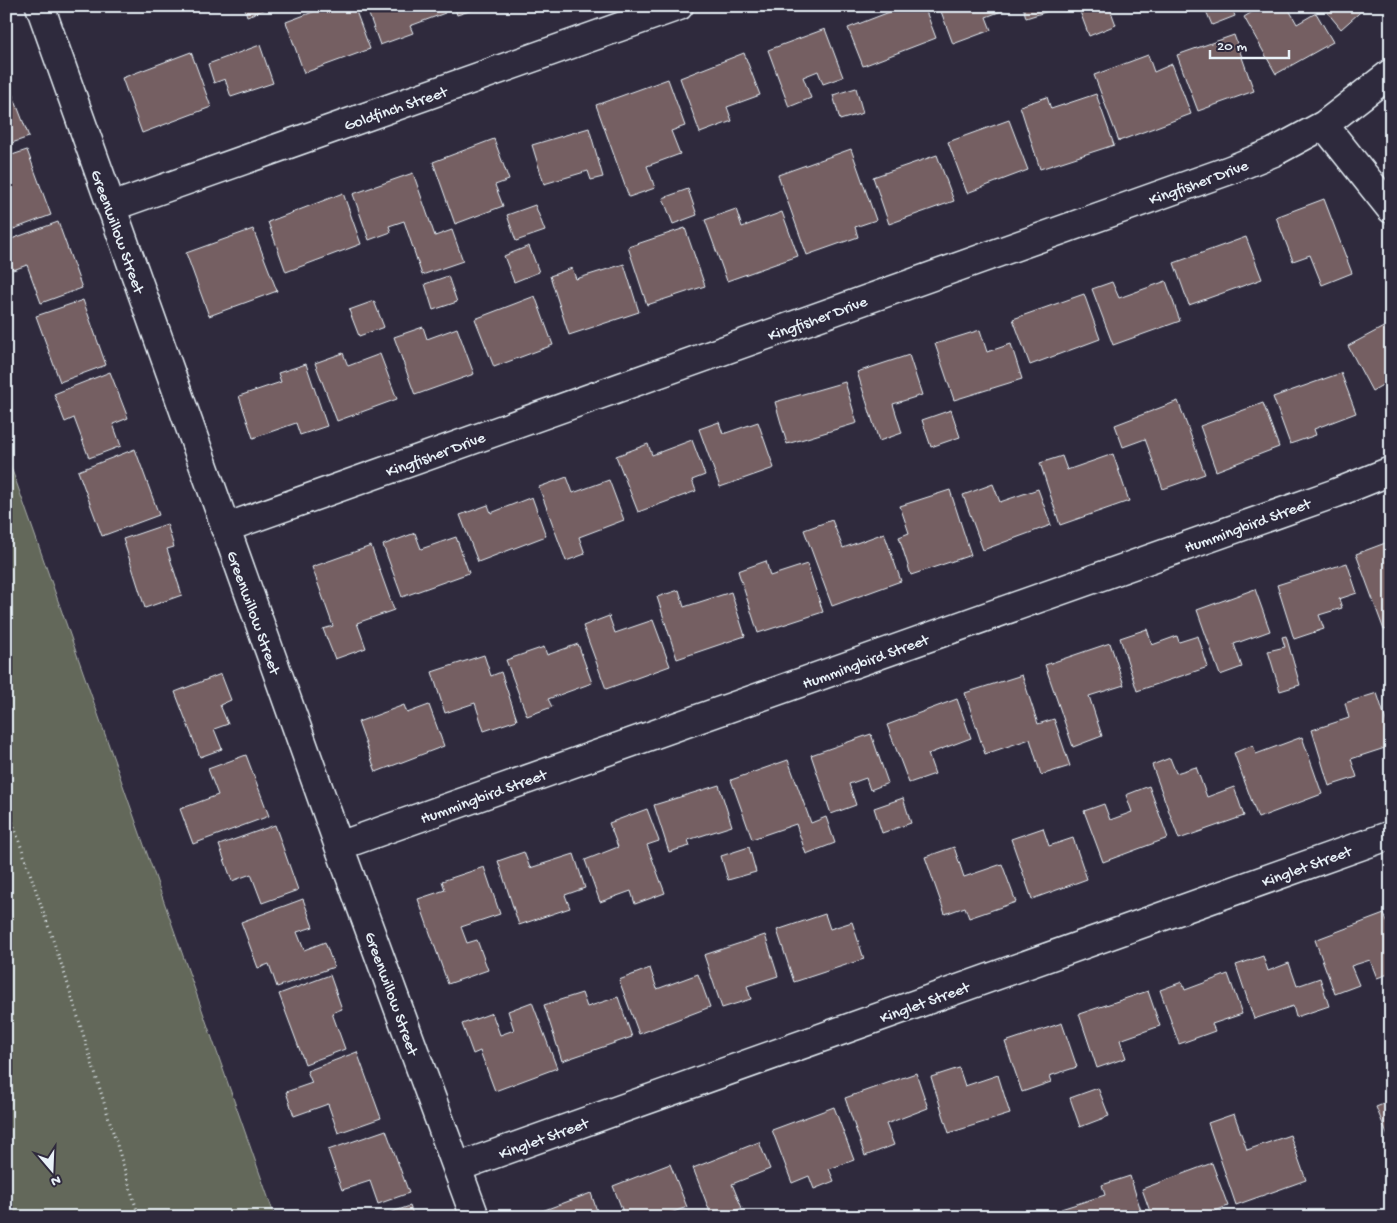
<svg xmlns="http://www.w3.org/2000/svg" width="1397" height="1223" font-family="'Gochi Hand',sans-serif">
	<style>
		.green { fill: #64685a; stroke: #a6aca9 }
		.building { fill: #755f62; stroke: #e8f1f8 }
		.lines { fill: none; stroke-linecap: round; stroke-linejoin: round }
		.minor-casing { stroke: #e8f1f8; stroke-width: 31 }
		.path { stroke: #e8f1f8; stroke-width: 3; stroke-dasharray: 1 4; stroke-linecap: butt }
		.minor { stroke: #2f2a3d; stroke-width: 28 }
		.labels { text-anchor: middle; stroke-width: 4; stroke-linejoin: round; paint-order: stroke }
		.street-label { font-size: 16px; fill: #e8f1f8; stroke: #2f2a3d }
	</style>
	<rect width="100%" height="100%" fill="#2f2a3d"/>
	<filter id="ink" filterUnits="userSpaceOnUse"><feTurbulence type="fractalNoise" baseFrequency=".02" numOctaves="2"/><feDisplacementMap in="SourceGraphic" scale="10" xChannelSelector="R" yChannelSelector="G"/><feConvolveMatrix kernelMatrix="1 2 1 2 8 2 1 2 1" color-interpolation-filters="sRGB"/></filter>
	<g filter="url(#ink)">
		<path class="green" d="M6 453 275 1217H6Z"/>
		<path class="building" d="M244 6H268L269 8 247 16Z
			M329 6H354L370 49 304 73 286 22Z
			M366 6H443L445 13 410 26 413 33 380 45Z
			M454 6H485L457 15Z
			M905 6H924L936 38 863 66 848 28Z
			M939 6H1008L1009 8 986 17 991 30 953 44Z
			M1023 6H1058V8L1026 18Z
			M1085 6H1109L1116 25 1089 36 1079 9Z
			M1204 6H1231L1235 16 1212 25Z
			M1255 6H1287L1297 24 1316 13 1333 42 1276 74 1244 17 1257 9Z
			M1322 6H1367L1341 29Z
			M825 29 843 77 823 84 818 71 803 77 811 98 789 107 768 50Z
			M1234 35 1254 91 1198 111 1177 55Z
			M260 45 273 83 231 97 225 79 214 83 208 64Z
			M191 52 211 107 142 133 122 78Z
			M744 53 760 95 727 107 732 121 700 133 680 78Z
			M1148 55 1154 72 1172 64 1191 114 1119 141 1094 75Z
			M6 77 29 137 6 145Z
			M668 79 685 126 671 131 680 154 647 166 655 188 629 197 596 105Z
			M856 88 863 113 840 120 833 95Z
			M1096 94 1114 145 1040 169 1020 106 1047 97 1051 109Z
			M1009 120 1028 170 967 193 948 142Z
			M589 128 603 177 591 180 588 171 544 184 532 145Z
			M494 139 509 180 495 185 503 206 455 224 433 162Z
			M851 149 876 220 855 227 858 237 807 255 778 175Z
			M27 150 51 215 11 230 6 217V157Z
			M937 155 954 201 889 224 873 177Z
			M413 173 435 236 452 230 463 261 422 275 404 221 389 226 391 232 369 240 353 194Z
			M688 189 697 215 673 224 663 198Z
			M343 193 361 244 286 272 268 222Z
			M1324 199 1352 273 1322 285 1310 255 1293 261 1276 217Z
			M535 205 545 231 516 241 507 215Z
			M736 209 742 227 782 212 798 256 727 281 705 220Z
			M58 222 82 288 41 303 27 265 13 270 6 251V241Z
			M685 228 705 286 647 305 628 247Z
			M253 229 277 291 209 316 186 253Z
			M1246 237 1262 279 1189 305 1174 263Z
			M529 246 539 272 514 282 504 256Z
			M624 264 639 312 569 335 550 276 572 268 576 279Z
			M448 276 457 302 433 310 425 284Z
			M1166 281 1180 321 1113 345 1092 289 1112 282 1119 298Z
			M1084 294 1100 339 1030 365 1013 319Z
			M535 296 553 345 494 367 475 319Z
			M83 300 106 365 60 382 36 316Z
			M374 301 384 327 359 336 349 310Z
			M1391 323V380L1372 391 1348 346Z
			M423 327 427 339 457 328 474 374 415 395 394 337Z
			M980 330 987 352 1011 344 1022 379 954 400 935 344Z
			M343 353 348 366 380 354 397 399 337 421 315 363Z
			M909 355 922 395 893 404 902 433 879 441 857 372Z
			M306 364 327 426 300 435 296 423 253 438 239 396 281 382 278 373Z
			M110 372 128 418 113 424 121 446 89 458 74 418 65 422 54 394Z
			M1341 373 1356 413 1314 429 1316 435 1290 444 1273 397Z
			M845 382 857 423 787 444 775 402Z
			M1178 401 1205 474 1163 489 1145 439 1123 447 1115 425Z
			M1263 403 1279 447 1216 471 1200 426Z
			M951 410 960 437 931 447 922 420Z
			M719 422 723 434 758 422 774 468 720 487 699 429Z
			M692 440 705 475 692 480 696 491 638 512 616 456 648 444 652 455Z
			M135 449 159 515 102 536 78 471Z
			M1113 454 1129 501 1060 525 1040 463 1062 456 1067 470Z
			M567 477 573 493 609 480 624 520 579 537 585 554 566 561 539 487Z
			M993 484 1000 502 1038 489 1051 525 983 550 963 495Z
			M950 490 971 555 911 575 899 537 909 533 900 506Z
			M532 497 546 536 478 562 460 515 488 505 491 513Z
			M832 520 843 548 884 533 901 581 832 606 804 530Z
			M167 524 174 547 167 549 182 595 145 608 123 539Z
			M415 533 421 549 456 537 469 573 402 597 383 545Z
			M1388 542 1391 548V628L1384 630 1356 554Z
			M371 546 394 610 357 623 366 648 335 659 323 629 333 626 312 567Z
			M766 561 770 576 807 564 823 612 758 633 738 571Z
			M1347 563 1357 593 1339 599 1342 608 1319 615 1324 629 1294 639 1277 585Z
			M1255 589 1270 631 1234 644 1242 667 1220 675 1197 610Z
			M679 590 684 607 731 592 745 636 677 659 657 597Z
			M609 616 615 633 653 620 670 666 606 689 583 626Z
			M1147 629 1152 645 1177 636 1179 642 1198 636 1208 667 1137 691 1120 638Z
			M1286 636 1300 685 1280 691 1268 651 1285 647 1282 637Z
			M1110 643 1124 685 1089 696 1102 736 1073 747 1045 665Z
			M578 644 592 683 548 699 552 707 527 716 506 660 544 647 547 655Z
			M484 655 491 676 501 672 517 720 484 731 475 703 445 713 432 672Z
			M221 674 231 700 220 705 228 724 214 729 222 749 200 757 175 692Z
			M1022 675 1038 724 1054 719 1070 766 1041 775 1030 739 985 754 965 693Z
			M1377 693 1391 736V746L1351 759 1357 777 1329 786 1312 730 1349 718 1345 703Z
			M957 699 971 738 928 754 935 774 909 783 887 725Z
			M404 705 407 713 429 705 444 746 376 772 358 722Z
			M871 734 888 783 870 790 866 778 849 784 856 805 831 814 811 755Z
			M1302 737 1322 794 1258 818 1234 753 1253 745 1256 754Z
			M246 755 269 816 193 844 180 809 218 795 208 769Z
			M1170 758 1176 773 1196 767 1207 797 1234 787 1244 816 1179 839 1152 765Z
			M788 760 811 823 826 817 835 843 806 854 796 824 752 839 731 780Z
			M719 785 732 826 688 840 690 846 669 852 654 805Z
			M1149 786 1168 838 1103 862 1084 811 1104 804 1110 820 1132 812 1126 795Z
			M903 798 911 823 882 833 874 808Z
			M647 809 659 841 647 845 665 893 635 904 631 891 600 902 585 860 618 847 609 823Z
			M275 825 298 890 262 903 251 874 232 881 219 845Z
			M1043 828 1049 846 1073 838 1087 879 1032 899 1011 839Z
			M749 847 756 872 728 880 721 856Z
			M954 847 964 877 1002 864 1016 902 969 918 965 907 945 914 925 857Z
			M524 852 530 868 574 854 585 888 565 895 570 908 519 925 498 861Z
			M484 867 500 914 461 927 467 943 477 940 488 970 448 984 418 899 445 890 442 881Z
			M303 899 313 927 297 932 304 950 325 942 334 967 277 987 269 964 258 968 241 922Z
			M825 914 830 929 852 922 864 959 794 982 777 930Z
			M1384 914 1391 932V973L1377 978 1370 960 1351 966 1359 985 1335 994 1315 940Z
			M765 935 778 976 747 986 751 999 722 1008 704 955Z
			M1263 956 1268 971 1289 963 1297 986 1320 978 1329 1006 1296 1017 1293 1006 1254 1019 1236 965Z
			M650 968 657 989 698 974 710 1007 639 1034 619 980Z
			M1228 974 1242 1014 1212 1024 1215 1031 1179 1044 1160 990 1182 982 1185 990Z
			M330 975 342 1009 332 1013 345 1049 305 1064 279 994Z
			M1148 991 1160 1026 1120 1040 1126 1058 1097 1068 1079 1014Z
			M582 993 587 1007 618 997 632 1037 562 1061 544 1005Z
			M532 1002 557 1068 495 1091 480 1051 473 1054 462 1024 492 1013 500 1035 514 1030 508 1011Z
			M1062 1023 1077 1067 1049 1076 1051 1082 1022 1092 1005 1042Z
			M357 1052 381 1118 338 1133 328 1104 294 1116 286 1092 312 1083 307 1071Z
			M959 1068 965 1086 998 1075 1010 1114 949 1133 931 1077Z
			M916 1073 928 1108 886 1124 894 1145 865 1156 845 1098Z
			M1098 1088 1109 1116 1080 1127 1070 1098Z
			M1391 1101V1144L1376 1107Z
			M834 1107 854 1160 829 1169 834 1181 814 1189 809 1176 792 1183 772 1130Z
			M1234 1114 1247 1150 1290 1135 1306 1180 1236 1205 1208 1123Z
			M386 1130 409 1193 378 1204 370 1181 342 1190 328 1150Z
			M759 1142 770 1169 732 1184 742 1208 720 1217H712L693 1168Z
			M1212 1163 1228 1206 1200 1217H1152L1142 1189Z
			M670 1164 687 1207 660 1217H625L613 1186Z
			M1130 1176 1143 1217H1064L1061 1209 1105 1195 1102 1185Z
			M591 1193 599 1217H532L531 1215Z
			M410 1206 414 1217H377Z"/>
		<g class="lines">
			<g class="minor-casing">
				<path id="minor" d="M40 6 339 846 475 1217
					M1324 125 1391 209
					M111 207 679 6
					M225 528 1230 170 1274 152 1324 125 1391 73
					M339 846 1336 493 1391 471
					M458 1167 1391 835"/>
			</g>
			<path class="path" d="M6 803 66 978 139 1217"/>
			<use href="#minor" class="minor"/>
		</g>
	</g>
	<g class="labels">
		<g class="street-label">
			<text transform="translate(395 107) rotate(-19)" y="6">Goldfinch Street</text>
			<text transform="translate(1198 181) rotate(-20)" y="6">Kingfisher Drive</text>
			<text transform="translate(119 231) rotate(70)" y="6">Greenwillow Street</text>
			<text transform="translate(817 317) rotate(-20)" y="6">Kingfisher Drive</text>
			<text transform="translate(435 453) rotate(-20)" y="6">Kingfisher Drive</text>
			<text transform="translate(1247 524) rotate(-20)" y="6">Hummingbird Street</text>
			<text transform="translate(255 612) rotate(70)" y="6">Greenwillow Street</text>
			<text transform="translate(865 660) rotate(-20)" y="6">Hummingbird Street</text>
			<text transform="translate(483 795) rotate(-20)" y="6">Hummingbird Street</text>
			<text transform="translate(1306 865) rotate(-20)" y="6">Kinglet Street</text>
			<text transform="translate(393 993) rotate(70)" y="6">Greenwillow Street</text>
			<text transform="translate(924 1001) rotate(-20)" y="6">Kinglet Street</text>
			<text transform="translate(543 1137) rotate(-20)" y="6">Kinglet Street</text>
		</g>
	</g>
	<rect width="1397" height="1223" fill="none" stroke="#2f2a3d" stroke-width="25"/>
	<rect x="12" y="12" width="1372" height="1198" fill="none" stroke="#e8f1f8" stroke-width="2" filter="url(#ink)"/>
	<g transform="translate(52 1170) rotate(161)" stroke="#2f2a3d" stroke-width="4" paint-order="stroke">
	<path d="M0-4L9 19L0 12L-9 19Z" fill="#e8f1f8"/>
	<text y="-8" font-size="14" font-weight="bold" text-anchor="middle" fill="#e8f1f8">N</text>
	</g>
	<path d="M1210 50v8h79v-8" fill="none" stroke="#e8f1f8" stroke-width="2.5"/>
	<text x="1217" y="50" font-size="15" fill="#e8f1f8" stroke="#2f2a3d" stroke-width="4" paint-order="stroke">20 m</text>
</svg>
